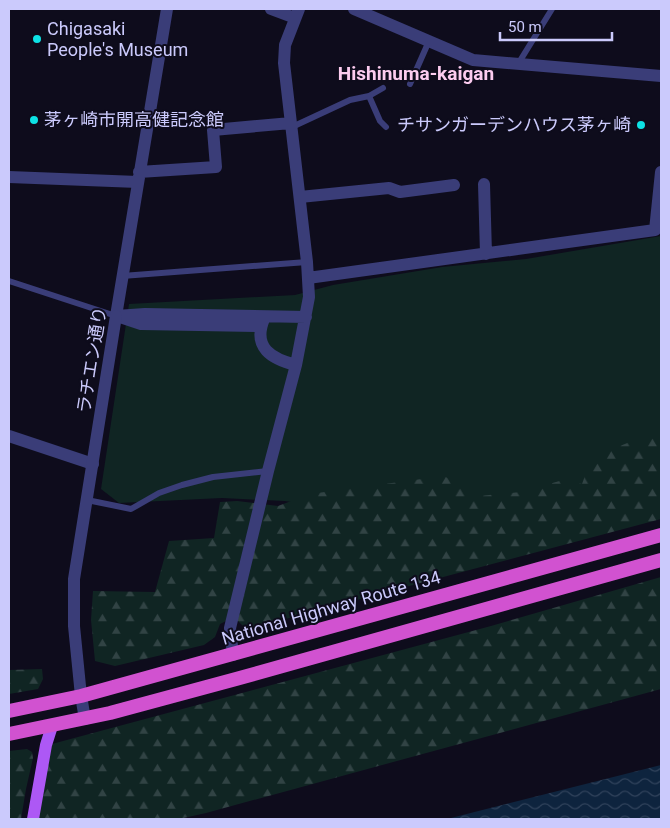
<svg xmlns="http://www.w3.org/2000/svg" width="670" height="828" font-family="Roboto,'Noto Sans JP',sans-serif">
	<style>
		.green { fill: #102523 }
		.forest { fill: url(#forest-firs) }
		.water { fill: url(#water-waves) }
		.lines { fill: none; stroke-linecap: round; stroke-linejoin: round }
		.service { stroke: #3a3d78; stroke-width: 6 }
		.minor { stroke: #3a3d78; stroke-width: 12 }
		.tertiary { stroke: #3a3d78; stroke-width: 12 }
		.primary { stroke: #ad58f5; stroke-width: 12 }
		.trunk { stroke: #d152d0; stroke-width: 14 }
		.poi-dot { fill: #0de2e5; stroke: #0e0c1c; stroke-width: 2 }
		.labels { text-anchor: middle; stroke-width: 4; stroke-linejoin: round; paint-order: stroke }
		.poi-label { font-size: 18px; fill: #cbcafc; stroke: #0e0c1c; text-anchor: start }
		.street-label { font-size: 18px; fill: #cbcafc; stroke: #0e0c1c }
		.neighbourhood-label { font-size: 19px; font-weight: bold; fill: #fcccef; stroke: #0e0c1c }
	</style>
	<defs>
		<pattern id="forest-firs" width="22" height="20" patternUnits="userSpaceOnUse" patternTransform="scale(1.25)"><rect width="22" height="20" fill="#102523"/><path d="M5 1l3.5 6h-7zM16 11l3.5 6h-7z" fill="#314344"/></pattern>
		<pattern id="water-waves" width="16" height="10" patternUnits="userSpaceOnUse" patternTransform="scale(1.25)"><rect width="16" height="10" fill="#0e243e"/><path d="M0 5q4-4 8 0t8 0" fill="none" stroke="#30425b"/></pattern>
	</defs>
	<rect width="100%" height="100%" fill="#0e0c1c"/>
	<path class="green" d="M661 236V487L470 524 284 501 222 498 119 503 101 489 129 304 295 295 333 285 442 267 526 259Z"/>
	<path class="forest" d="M661 433V519L255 627 243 626 234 617 220 624 215 637 204 645 115 666 95 661 91 620 93 591 155 592 169 541 214 538 220 502 237 501 278 506 310 494 444 476 479 496 521 492 563 480 582 484 592 457 635 440Z
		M661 577V689L206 813 179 819H31L52 744 491 626Z
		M42 669 43 679 38 689 9 694V670Z
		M27 749 32 752 33 758 26 789 21 819H9V751Z"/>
	<path class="water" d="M661 765V819H447Z"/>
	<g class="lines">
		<path class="service" d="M518 64 552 9
			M410 84 429 41
			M369 96 380 121 386 127
			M292 127 350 100 369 96 383 88
			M122 276 307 262
			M9 281 116 316
			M87 500 131 509 159 493 182 485 213 477 268 471"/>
		<path class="minor" d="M271 9 295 18
			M354 9 473 60 661 76
			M139 172 216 167 213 130 291 123
			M9 177 138 182
			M484 184 486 254
			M300 197 389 188 400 192 454 185
			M308 278 655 230 661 172
			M116 316 167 9
			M116 316 145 314 306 317
			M123 318 141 324 261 326
			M264 319C252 348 272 359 296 365
			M9 436 93 464
			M233 655 230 628 268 471 296 365 309 297 307 262 284 63 285 45 299 9"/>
		<path class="tertiary" d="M85 719 81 696 74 626V579L116 316"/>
		<path class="primary" d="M33 819 46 745 52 726"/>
		<path class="trunk" d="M9 711 81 696 661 535
			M9 734 110 713 236 679 661 560"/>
	</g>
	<g class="poi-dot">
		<circle cx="37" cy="39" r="5"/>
		<circle cx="34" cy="120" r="5"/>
		<circle cx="641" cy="125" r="5"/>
	</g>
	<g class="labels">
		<g class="poi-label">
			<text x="47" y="35">Chigasaki<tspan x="47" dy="21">People's Museum</tspan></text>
			<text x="44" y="126">茅ヶ崎市開高健記念館</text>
			<text x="631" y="131" text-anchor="end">チサンガーデンハウス茅ヶ崎</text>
		</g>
		<g class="street-label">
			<text transform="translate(92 360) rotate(-81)" y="6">ラチエン通り</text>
			<text transform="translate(331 608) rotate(-16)" y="6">National Highway Route 134</text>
		</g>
		<g class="neighbourhood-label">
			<text x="416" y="80">Hishinuma-kaigan</text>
		</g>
	</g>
	<rect width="670" height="828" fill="none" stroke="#cbcafc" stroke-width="20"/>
	<path d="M500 32v8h112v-8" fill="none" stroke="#cbcafc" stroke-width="2.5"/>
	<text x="508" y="32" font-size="15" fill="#cbcafc" stroke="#0e0c1c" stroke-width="4" paint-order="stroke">50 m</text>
</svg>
